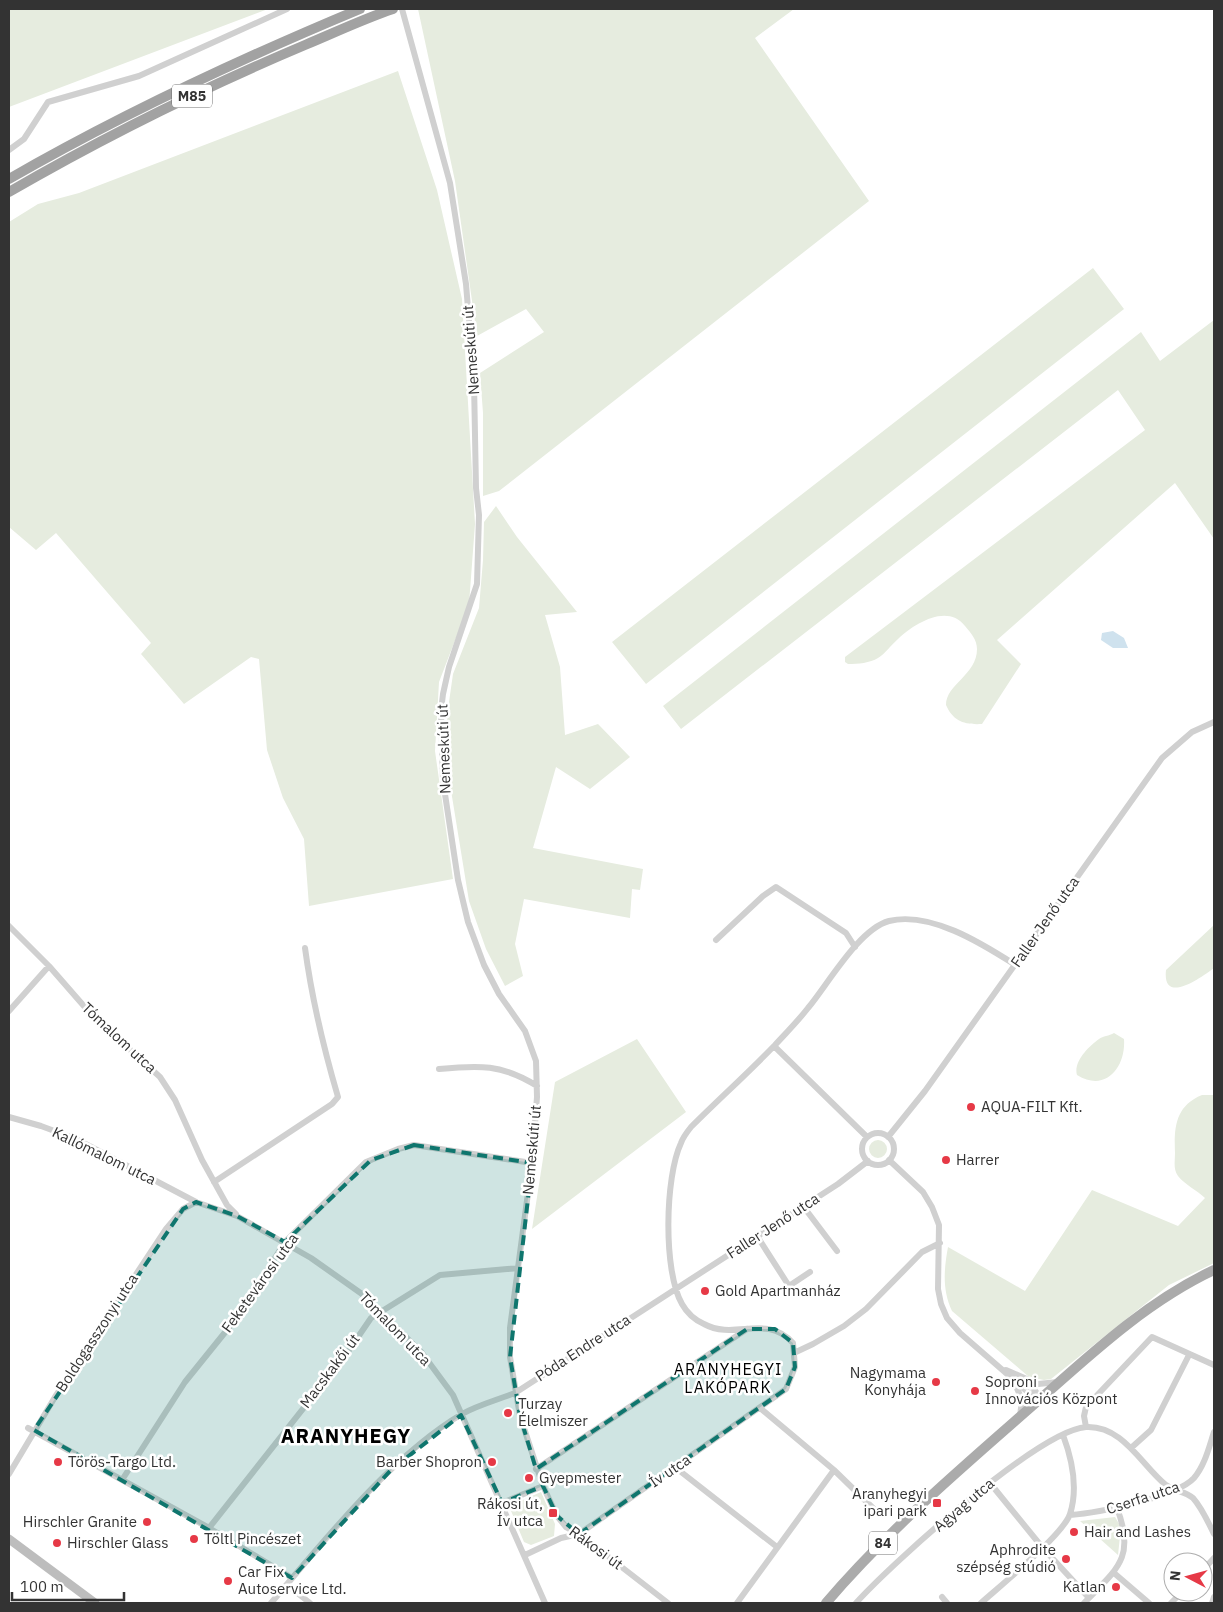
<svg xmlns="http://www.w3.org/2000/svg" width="1223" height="1612" font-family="'IBM Plex Sans',sans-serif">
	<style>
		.green { fill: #e6ecdf }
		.water { fill: #cfe2ee }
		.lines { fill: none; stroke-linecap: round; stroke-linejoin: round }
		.minor { stroke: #d0d0d0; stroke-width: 6 }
		.secondary { stroke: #bdbdbd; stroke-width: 9 }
		.primary { stroke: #ababab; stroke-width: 10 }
		.trunk { stroke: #a2a2a2; stroke-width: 10 }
		.marked { fill: #0f766e; fill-opacity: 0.2; stroke: #0f766e; stroke-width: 4; stroke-dasharray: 10 6; stroke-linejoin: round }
		.poi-dot { fill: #e63946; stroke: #fff; stroke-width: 2 }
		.labels { text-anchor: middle; stroke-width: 5; stroke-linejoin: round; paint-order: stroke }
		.shield { fill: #fff; stroke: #707070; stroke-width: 1 }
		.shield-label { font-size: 14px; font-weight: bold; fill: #333 }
		.street-label { font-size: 15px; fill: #333; stroke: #fff }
		.poi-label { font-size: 15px; fill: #333; stroke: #fff; text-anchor: start }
		.neighbourhood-label { font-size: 16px; letter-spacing: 1px; fill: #000; stroke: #fff }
		.district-label { font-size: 20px; font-weight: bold; letter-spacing: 1px; fill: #000; stroke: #fff }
	</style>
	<rect width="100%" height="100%" fill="#fff"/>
	<path class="green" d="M9 9H268L9 107Z
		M418 9H794L755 38 869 201 499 491 483 496V413L480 373 544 332 526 309 477 336 455 181Z
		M398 71 437 190 462 299 475 524 469 604 439 682 435 751 453 879 309 906 304 839 283 798 267 750 259 659 251 657 184 704 141 654 151 643 56 533 36 550 9 527V222L38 204 79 193Z
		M1093 268 1124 309 646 684 612 642Z
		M1214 320V539L1175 483 997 640 1021 664 982 724C964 725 953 721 946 705 946 684 977 675 977 649 977 640 971 633 965 626 947 603 914 624 898 639 891 645 885 654 878 658 870 663 858 664 848 664L845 662V657L1145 430 1118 390 681 729 663 706 1141 332 1160 361Z
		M496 506 517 537 577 612 545 615 560 667 565 735 598 724 630 757 590 789 556 767 533 848 643 869 640 890 632 889 630 918 524 899 515 944 523 976 505 986 486 949 469 901 448 772 447 716 453 674 479 608 483 560 484 522Z
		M1214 925V968C1202 977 1162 1006 1166 970Z
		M1114 1033 1124 1039C1126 1067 1106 1093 1077 1075 1073 1062 1089 1046 1099 1039 1103 1036 1109 1036 1114 1033Z
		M637 1039 686 1112 532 1229 555 1082Z
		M1202 1095H1214V1263L1169 1285 1051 1379 1044 1380 1029 1377 952 1311C942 1290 944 1269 948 1247L1025 1291 1092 1190 1178 1226 1205 1198C1197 1190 1185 1185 1178 1176 1173 1169 1175 1161 1175 1153 1174 1128 1175 1106 1202 1095Z
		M869 1149a9 9 0 1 1 18 0a9 9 0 1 1-18 0Z
		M541 1492 555 1524 554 1536 531 1545 524 1542 509 1506Z
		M1115 1517 1121 1527 1118 1555 1080 1521Z"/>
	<path class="water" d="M1113 631 1124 638 1128 648H1113L1101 640 1102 633Z"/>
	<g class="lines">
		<path class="minor" d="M402 9 450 183 466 284 474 382 476 488 479 515 477 584 449 667 443 694 441 711 443 781 458 880 468 922 484 965 499 994 525 1031 536 1061 537 1097 532 1163 510 1328V1357L520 1416 543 1486 557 1516 566 1527 579 1534 668 1603
			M9 150 24 139 48 102 139 76 287 9
			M9 926 49 966 90 1013 160 1077 175 1100 202 1160 227 1205 236 1214
			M716 940 763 896 776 887 846 933 855 947
			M9 1011 49 966
			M774 1046 867 1137
			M439 1069C479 1065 502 1064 537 1086
			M9 1117 41 1126 76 1139 196 1202 237 1216 311 1258 362 1294 422 1353 453 1395 545 1603
			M862 1149a16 16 0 1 1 32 0a16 16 0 1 1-32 0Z
			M888 1137 925 1091 1162 758 1192 732 1214 722
			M889 1160 923 1192 932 1207 939 1225 938 1289 941 1304 947 1318 960 1333 1038 1401
			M214 1182 332 1104 338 1097C323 1046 312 1000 305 948
			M803 1206 837 1251
			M757 1236 789 1286 810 1272
			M796 1352 813 1344 844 1326 866 1309 922 1252 940 1243
			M1006 1370 1038 1384 1058 1382
			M1029 1382 1036 1392 1038 1401
			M1016 1386 1022 1400 1020 1416
			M760 1408 834 1470 876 1511
			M1086 1427 1084 1416 1086 1407 1152 1337 1214 1365
			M28 1428 209 1528 292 1578
			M1131 1448 1151 1430 1189 1355
			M676 1468 777 1547
			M536 1469 747 1329
			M9 1474 55 1397 166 1229 183 1209 196 1202
			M122 1480 185 1382 239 1315 285 1242 366 1162 398 1149 414 1145 532 1163
			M990 1483 1042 1547 1089 1598
			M502 1503 543 1486
			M1070 1515C1097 1513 1177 1497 1194 1478 1205 1465 1209 1447 1214 1432
			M209 1528 347 1353 371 1318 440 1275 519 1268
			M525 1555 561 1538 579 1534 786 1389 795 1367 793 1343C766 1313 735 1341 704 1324 695 1320 687 1313 682 1304 663 1271 665 1177 681 1143 683 1137 687 1132 691 1127 719 1099 748 1073 775 1045 786 1033 798 1021 808 1008 828 984 859 929 889 921 930 911 981 943 1014 964
			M1203 1570 1214 1558
			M1114 1573 1149 1603
			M287 1585 310 1603
			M942 1597 947 1603
			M271 1603C324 1541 392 1455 462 1414 478 1405 497 1400 515 1393L838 1184 868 1161
			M737 1603 834 1470
			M856 1603C891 1564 1038 1431 1086 1427 1123 1425 1142 1466 1166 1485 1174 1491 1185 1491 1193 1498 1202 1508 1208 1522 1214 1534
			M981 1603C1000 1586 1063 1535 1070 1514 1078 1489 1072 1459 1063 1435
			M1084 1603C1117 1569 1136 1558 1117 1508
			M1171 1603 1182 1592
			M1212 1603 1214 1597"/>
		<path class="secondary" d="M9 1539 95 1603"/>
		<path class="primary" d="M826 1603C889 1529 965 1465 1039 1400 1093 1352 1148 1301 1214 1270"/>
		<path class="trunk" d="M9 179C122 114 240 59 360 9
			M9 192C104 137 203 88 305 45 334 33 363 19 393 9"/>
	</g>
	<path class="marked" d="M414 1145 532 1163 510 1357 520 1416 536 1469 747 1329H775L793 1343 795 1367 786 1389 579 1534 557 1516 543 1486 502 1503 461 1415 391 1470 292 1578 34 1430 183 1209 196 1202 237 1216 285 1242 371 1160Z"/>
	<g class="poi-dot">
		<circle cx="971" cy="1107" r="5"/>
		<circle cx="946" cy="1160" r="5"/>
		<circle cx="705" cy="1291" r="5"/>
		<circle cx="936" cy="1382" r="5"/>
		<circle cx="975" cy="1391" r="5"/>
		<circle cx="508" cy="1413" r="5"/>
		<circle cx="58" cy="1462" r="5"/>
		<circle cx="492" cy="1462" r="5"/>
		<circle cx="529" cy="1478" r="5"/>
		<rect x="932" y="1498" width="10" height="10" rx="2.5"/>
		<rect x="548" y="1508" width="10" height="10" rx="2.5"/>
		<circle cx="147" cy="1522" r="5"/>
		<circle cx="1074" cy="1532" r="5"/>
		<circle cx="194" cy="1539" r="5"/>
		<circle cx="57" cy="1543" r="5"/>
		<circle cx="1066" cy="1559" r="5"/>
		<circle cx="228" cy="1581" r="5"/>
		<circle cx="1116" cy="1587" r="5"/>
	</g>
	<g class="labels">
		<g class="shield">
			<rect x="172" y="84.5" width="40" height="23" rx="4"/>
			<rect x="869" y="1531.5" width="28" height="23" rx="4"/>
		</g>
		<g class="shield-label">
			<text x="192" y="101">M85</text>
			<text x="883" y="1548">84</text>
		</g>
		<g class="street-label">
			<text transform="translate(471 350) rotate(-94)" y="5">Nemeskúti út</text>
			<text transform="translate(444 749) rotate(-92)" y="5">Nemeskúti út</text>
			<text transform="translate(1045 922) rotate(-55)" y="5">Faller Jenő utca</text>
			<text transform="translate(119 1038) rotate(43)" y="5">Tómalom utca</text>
			<text transform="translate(532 1150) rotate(-85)" y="5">Nemeskúti út</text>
			<text transform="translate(104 1156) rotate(26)" y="5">Kallómalom utca</text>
			<text transform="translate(773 1226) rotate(-33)" y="5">Faller Jenő utca</text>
			<text transform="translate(260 1283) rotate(-54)" y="5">Feketevárosi utca</text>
			<text transform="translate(395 1329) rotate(46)" y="5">Tómalom utca</text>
			<text transform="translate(97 1333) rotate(-57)" y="5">Boldogasszonyi utca</text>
			<text transform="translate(583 1348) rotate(-33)" y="5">Póda Endre utca</text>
			<text transform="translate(330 1371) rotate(-53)" y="5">Macskakői út</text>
			<text transform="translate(670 1471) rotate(-34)" y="5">Ív utca</text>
			<text transform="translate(1143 1498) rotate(-18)" y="5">Cserfa utca</text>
			<text transform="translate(964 1505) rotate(-40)" y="5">Agyag utca</text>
			<text transform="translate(596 1548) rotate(36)" y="5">Rákosi út</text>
		</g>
		<g class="poi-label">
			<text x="981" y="1112">AQUA-FILT Kft.</text>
			<text x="956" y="1165">Harrer</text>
			<text x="715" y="1296">Gold Apartmanház</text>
			<text x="926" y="1378" text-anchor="end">Nagymama<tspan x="926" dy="17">Konyhája</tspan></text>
			<text x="985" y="1387">Soproni<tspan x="985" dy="17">Innovációs Központ</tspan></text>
			<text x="518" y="1409">Turzay<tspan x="518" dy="17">Élelmiszer</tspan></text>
			<text x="68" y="1467">Törös-Targo Ltd.</text>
			<text x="482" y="1467" text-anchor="end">Barber Shopron</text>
			<text x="539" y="1483">Gyepmester</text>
			<text x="927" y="1499" text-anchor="end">Aranyhegyi<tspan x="927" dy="17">ipari park</tspan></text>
			<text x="543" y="1509" text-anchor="end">Rákosi út,<tspan x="543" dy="17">Ív utca</tspan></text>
			<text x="137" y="1527" text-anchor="end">Hirschler Granite</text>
			<text x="1084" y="1537">Hair and Lashes</text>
			<text x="204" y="1544">Töltl Pincészet</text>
			<text x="67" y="1548">Hirschler Glass</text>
			<text x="1056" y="1555" text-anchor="end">Aphrodite<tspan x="1056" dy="17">szépség stúdió</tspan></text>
			<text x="238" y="1577">Car Fix<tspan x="238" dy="17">Autoservice Ltd.</tspan></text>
			<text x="1106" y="1592" text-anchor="end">Katlan</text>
		</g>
		<g class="neighbourhood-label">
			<text x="728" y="1375">ARANYHEGYI<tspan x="728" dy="18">LAKÓPARK</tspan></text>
		</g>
		<g class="district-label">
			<text x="346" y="1443">ARANYHEGY</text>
		</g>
	</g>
	<rect width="1223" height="1612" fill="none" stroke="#333333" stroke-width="20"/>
	<g transform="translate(1188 1577) rotate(276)"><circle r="24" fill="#ffffff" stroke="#adadad"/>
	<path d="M0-4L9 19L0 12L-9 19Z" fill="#e63946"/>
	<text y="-8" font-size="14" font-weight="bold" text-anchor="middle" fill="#333333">N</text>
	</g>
	<path d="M12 1592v8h112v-8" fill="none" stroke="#333333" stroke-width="2.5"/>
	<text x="20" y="1592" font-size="15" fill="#333333" stroke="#ffffff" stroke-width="4" paint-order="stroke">100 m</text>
</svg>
